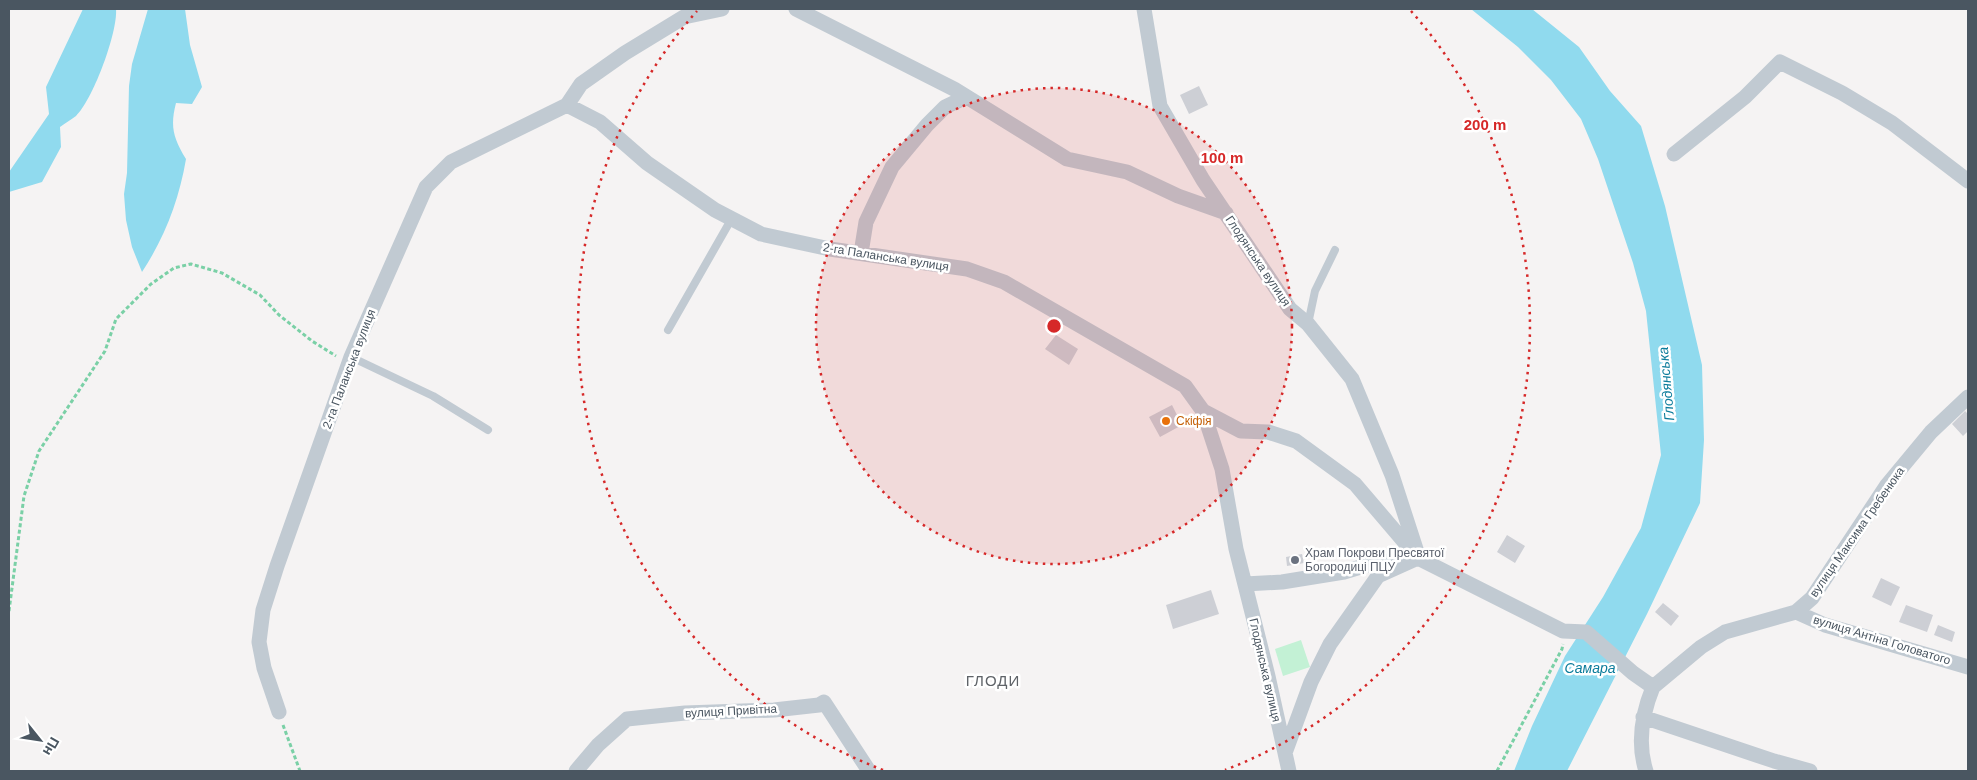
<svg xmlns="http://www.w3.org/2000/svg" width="1977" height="780" font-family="Arial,sans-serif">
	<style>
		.green { fill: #c3f1d5 }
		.water { fill: #90daee }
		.building { fill: #cdcfd5 }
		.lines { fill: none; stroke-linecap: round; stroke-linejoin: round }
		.path { stroke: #7ad0a6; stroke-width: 3; stroke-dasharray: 4 2.5; stroke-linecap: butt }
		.lane { stroke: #c1cad2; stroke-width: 8 }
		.street { stroke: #c1cad2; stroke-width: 15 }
		.ring { fill: none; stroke: #d62828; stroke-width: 2.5; stroke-dasharray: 2.5 5 }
		.food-dot { fill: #e8710a; stroke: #fff; stroke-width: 2 }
		.worship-dot { fill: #6b7280; stroke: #fff; stroke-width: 2 }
		.labels { text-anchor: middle; stroke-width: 5; stroke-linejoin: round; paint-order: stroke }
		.street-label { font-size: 12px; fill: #4a5661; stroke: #fff }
		.food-label { font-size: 12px; fill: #c56008; stroke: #fff; text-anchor: start }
		.worship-label { font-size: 12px; fill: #5b616d; stroke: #fff; text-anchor: start }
		.water-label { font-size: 14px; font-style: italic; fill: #0c7c9b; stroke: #fff }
		.quarter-label { font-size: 15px; letter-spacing: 1px; fill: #5f6368; stroke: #fff }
		.centre { fill: #d62828; stroke: #fff; stroke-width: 2.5 }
		.ring-label { font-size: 15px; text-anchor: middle; font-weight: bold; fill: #d62828; stroke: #fff; stroke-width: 5; stroke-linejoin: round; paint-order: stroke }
	</style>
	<rect width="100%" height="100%" fill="#f5f3f3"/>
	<path class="green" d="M1301 640 1310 667 1283 676 1275 649Z"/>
	<path class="water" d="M83 9H116C118 32 93 100 76 116 71 120 65 123 60 127L61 147 42 182 9 192V172L49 114 46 87Z
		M148 9H185L190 45 202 87 192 104 176 103C170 126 173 138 186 159 179 200 165 237 142 272L132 247 126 220 124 194 127 173 129 86 132 64Z
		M1471 9H1532L1579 47 1610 91 1641 126 1665 206 1702 365 1704 440 1700 503 1647 614 1567 771H1514L1532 726 1565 656 1603 597 1641 528 1661 455 1646 311 1633 263 1598 159 1581 119 1551 80 1518 47Z"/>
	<path class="building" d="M1199 86 1208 105 1189 114 1180 95Z
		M1056 335 1078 349 1069 365 1045 349Z
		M1172 405 1182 425 1160 437 1149 417Z
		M1965 411 1968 414V431L1963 436 1952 424Z
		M1507 535 1525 546 1515 563 1497 552Z
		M1302 554 1304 563 1287 566 1286 557Z
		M1881 578 1900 587 1891 606 1872 597Z
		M1211 590 1219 614 1173 629 1166 605Z
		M1663 603 1679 616 1671 626 1655 612Z
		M1906 605 1933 615 1927 632 1899 622Z
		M1938 625 1955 632 1952 642 1934 635Z"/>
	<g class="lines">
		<path class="path" d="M9 611 24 496 39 451 105 351 116 319 151 284 174 268 191 264 222 273 260 295 279 315 312 341 336 356
			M283 725 300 771
			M1497 771 1562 649 1563 644"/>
		<path class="lane" d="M1308 324 1315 291 1335 250
			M668 330 732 218
			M351 357 433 396 488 430"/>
		<path class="street" d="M796 9 954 89 1067 159 1127 172 1178 196 1226 213
			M1144 9 1160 106 1203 180 1290 309 1308 324 1352 379 1392 475 1417 552
			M567 105 600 122 647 163 715 210 761 234 830 249 967 269 1004 282 1185 386 1203 411 1222 469 1236 549 1268 676 1289 771
			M1674 154 1745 97 1780 62 1842 93 1892 123 1968 181
			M861 253 866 222 892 167 927 125 945 107 966 97
			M1203 411 1241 431 1268 432 1296 441 1355 484 1418 558 1563 631 1586 632 1633 673 1653 687C1642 714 1637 743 1646 771
			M1245 584 1282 582 1344 572 1377 562 1405 560
			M1796 612 1825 625 1968 667
			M1653 687 1701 647 1725 632 1796 612 1812 598 1887 485 1931 432 1968 397
			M279 712 264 668 259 642 263 610 277 566 351 357 426 187 451 162 567 105 581 84 625 53 684 17 722 9
			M1643 717 1774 761 1810 771
			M1285 753 1311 682 1330 644 1378 576 1418 558
			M576 771 598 745 627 719 685 713 774 710 819 705 824 702 869 771"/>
	</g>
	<circle cx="1054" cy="326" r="238" fill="#d62828" fill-opacity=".12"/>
	<g class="ring">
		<circle cx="1054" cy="326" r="238"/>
		<path d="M883 770A476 476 0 0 1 697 11M1411 11A476 476 0 0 1 1225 770"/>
	</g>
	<circle class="food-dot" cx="1166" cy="421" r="5"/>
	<circle class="worship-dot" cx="1295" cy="560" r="5"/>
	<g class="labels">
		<g class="street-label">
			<text transform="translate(886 257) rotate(9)" y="4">2-га Паланська вулиця</text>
			<text transform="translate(1258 261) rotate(56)" y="4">Глодянська вулиця</text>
			<text transform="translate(349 369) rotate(-69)" y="4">2-га Паланська вулиця</text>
			<text transform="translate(1857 532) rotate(-55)" y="4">вулиця Максима Гребенюка</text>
			<text transform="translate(1882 640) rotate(17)" y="4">вулиця Антіна Головатого</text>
			<text transform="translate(1265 670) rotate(77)" y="4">Глодянська вулиця</text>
			<text transform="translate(731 711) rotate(-3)" y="4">вулиця Привітна</text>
		</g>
		<g class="food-label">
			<text x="1176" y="425">Скіфія</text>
		</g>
		<g class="worship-label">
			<text x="1305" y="557">Храм Покрови Пресвятої<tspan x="1305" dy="14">Богородиці ПЦУ</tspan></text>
		</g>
		<g class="water-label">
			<text transform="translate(1666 384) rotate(-95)" y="5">Глодянська</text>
			<text x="1590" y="673">Самара</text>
		</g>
		<g class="quarter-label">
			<text x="993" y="686">ГЛОДИ</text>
		</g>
	</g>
	<circle cx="1054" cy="326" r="8" class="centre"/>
	<g class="ring-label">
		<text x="1485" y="130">200 m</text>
		<text x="1222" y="163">100 m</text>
	</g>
	<rect width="1977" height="780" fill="none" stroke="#4a5661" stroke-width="20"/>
	<g transform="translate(40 740) rotate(120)" stroke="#ffffff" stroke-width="4" paint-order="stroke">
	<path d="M0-4L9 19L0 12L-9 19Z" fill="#4a5661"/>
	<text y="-8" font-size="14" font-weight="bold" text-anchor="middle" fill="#4a5661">Пн</text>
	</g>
</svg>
